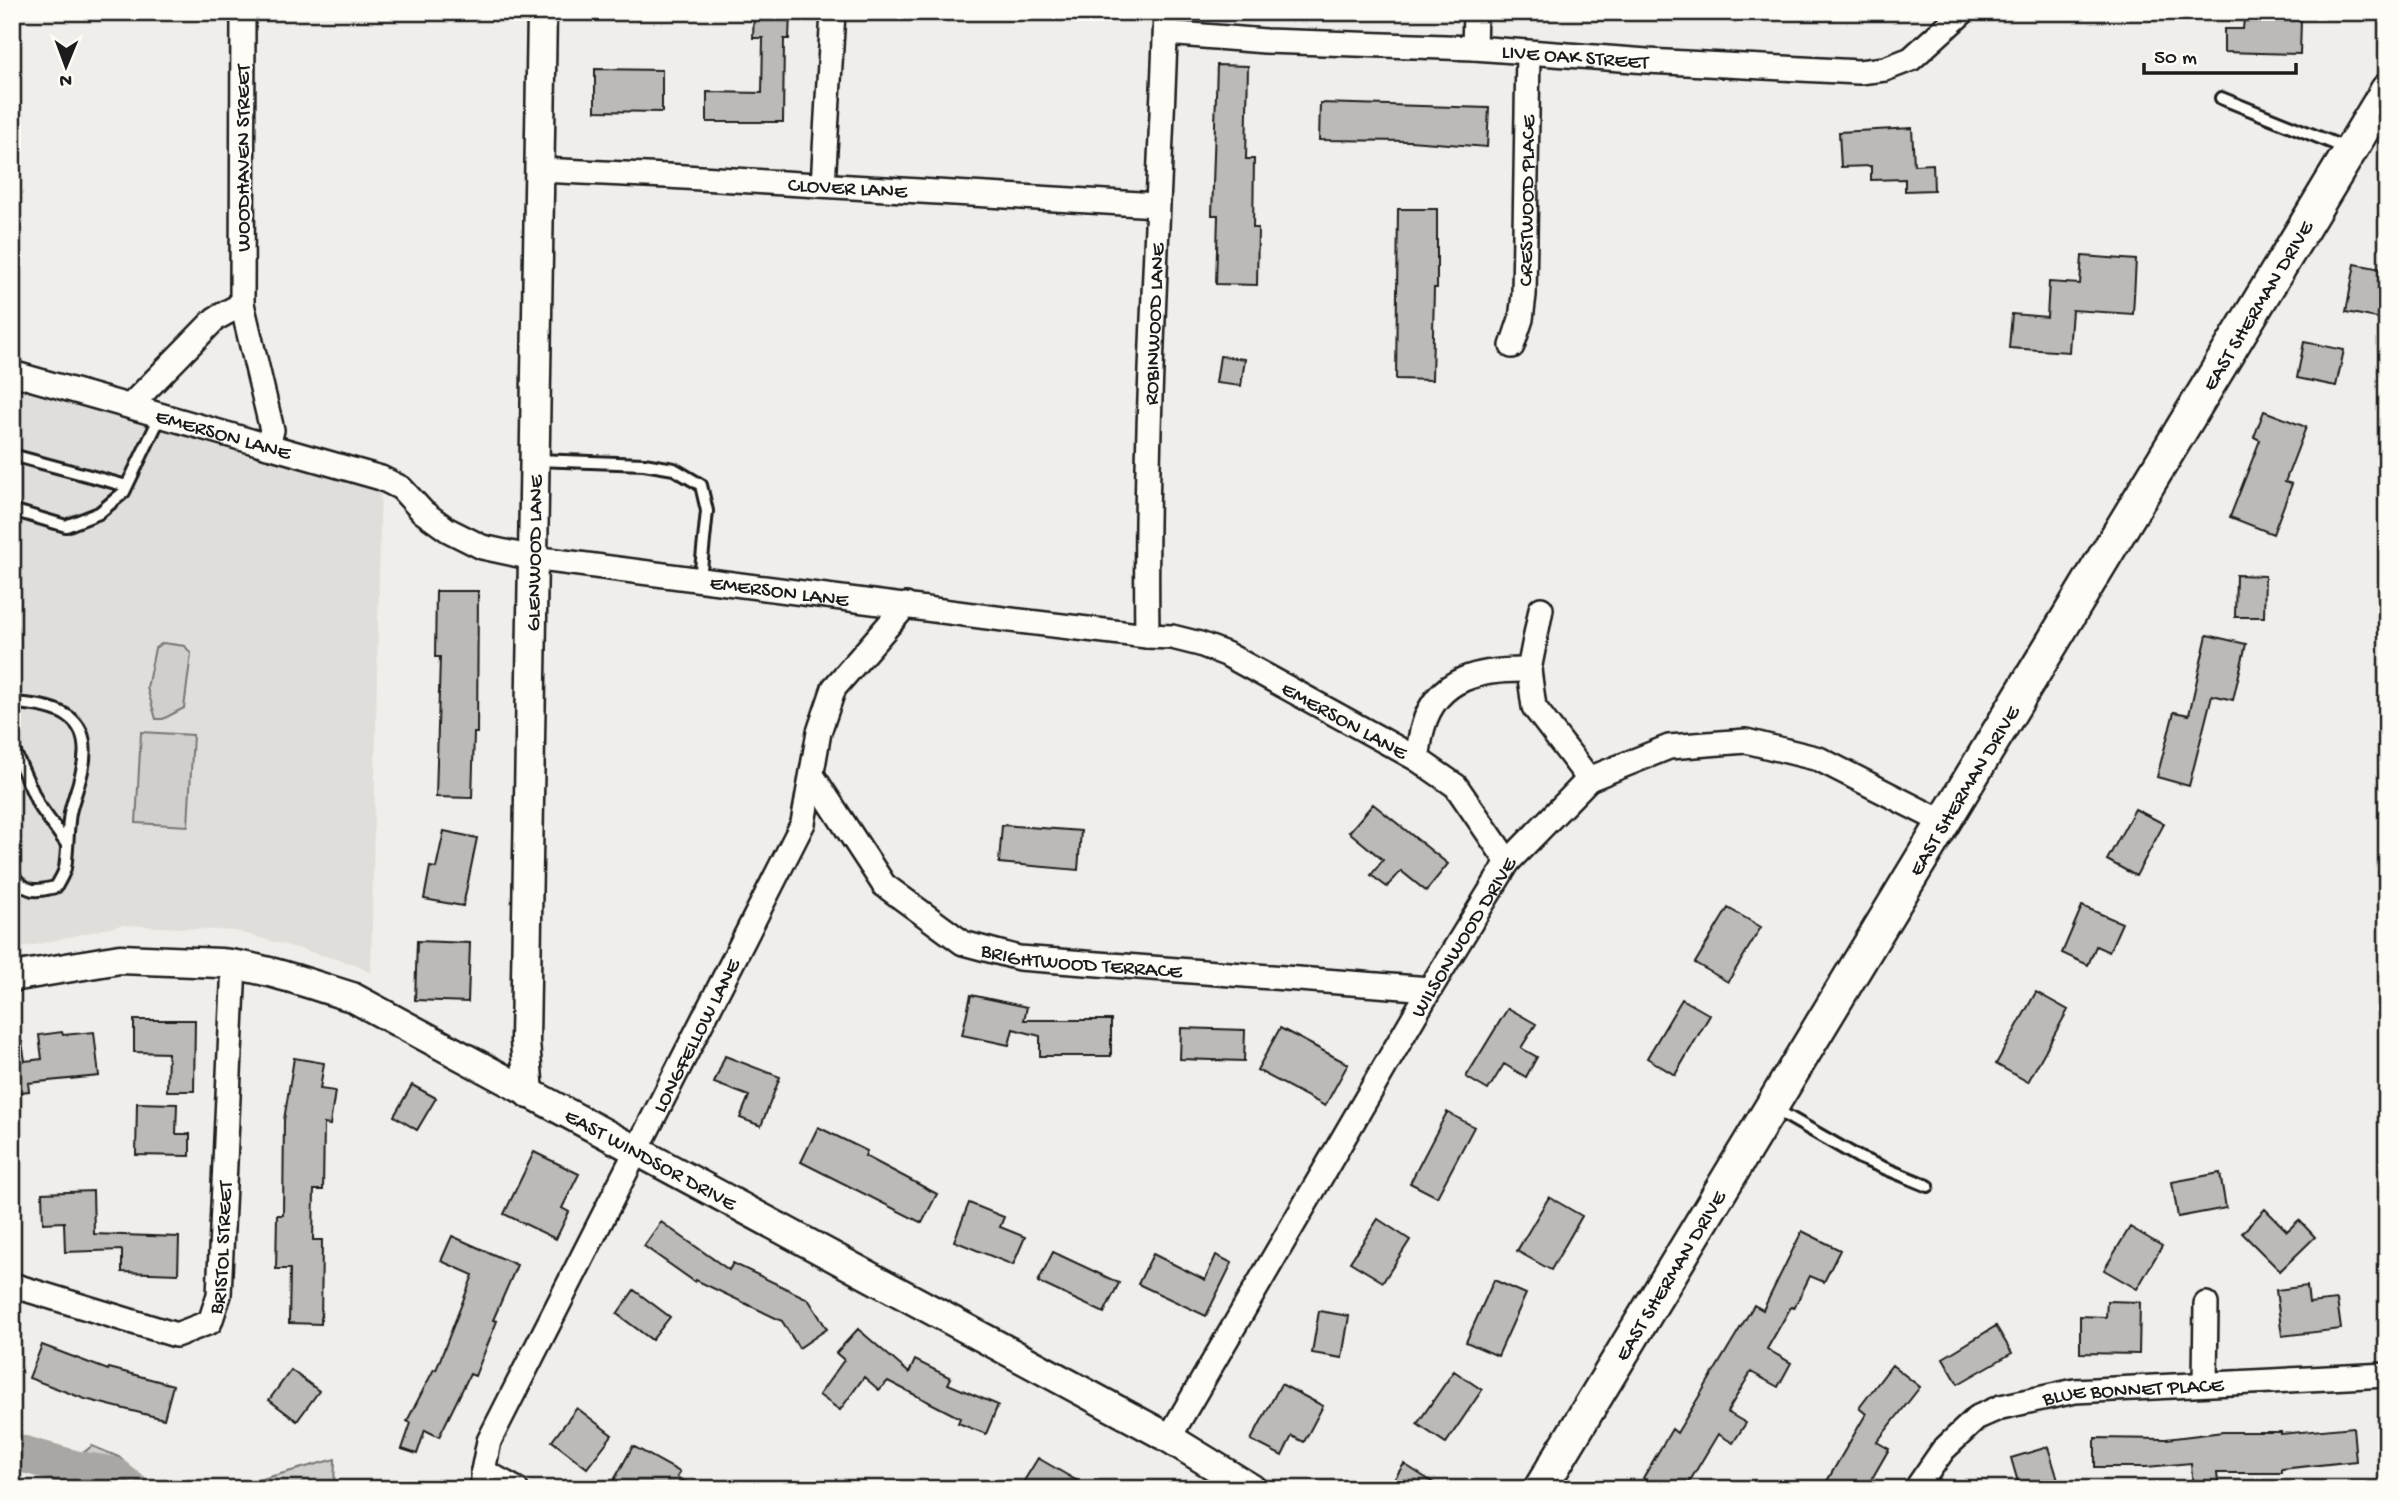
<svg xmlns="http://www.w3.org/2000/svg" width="2399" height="1501" font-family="'Gochi Hand',sans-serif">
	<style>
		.built { fill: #e0deda }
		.green { fill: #d0cfcc; stroke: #767674; stroke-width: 2 }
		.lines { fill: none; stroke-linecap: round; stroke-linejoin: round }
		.river { stroke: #a8a7a3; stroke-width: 37 }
		.building { fill: #bbbab6; stroke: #1c1c1c; stroke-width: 2 }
		.service-casing { stroke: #1c1c1c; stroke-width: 16 }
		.minor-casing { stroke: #1c1c1c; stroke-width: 28 }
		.tertiary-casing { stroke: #1c1c1c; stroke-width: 33 }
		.secondary-casing { stroke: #1c1c1c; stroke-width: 37 }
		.service { stroke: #fdfcf7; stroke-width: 10 }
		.minor { stroke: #fdfcf7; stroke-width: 23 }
		.tertiary { stroke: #fdfcf7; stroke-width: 28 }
		.secondary { stroke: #fdfcf7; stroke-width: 32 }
		.labels { text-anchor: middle; stroke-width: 5; stroke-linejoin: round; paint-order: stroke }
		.street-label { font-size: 21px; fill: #1c1c1c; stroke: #fdfcf7 }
	</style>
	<rect width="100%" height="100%" fill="#f0eeea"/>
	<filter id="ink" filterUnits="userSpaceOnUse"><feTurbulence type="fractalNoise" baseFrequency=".0143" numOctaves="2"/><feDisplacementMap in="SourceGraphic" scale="14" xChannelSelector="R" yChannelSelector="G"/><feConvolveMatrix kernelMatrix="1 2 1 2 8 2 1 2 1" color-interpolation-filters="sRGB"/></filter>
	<g filter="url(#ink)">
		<path class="built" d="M12 373 381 478 371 973 354 964 235 931 122 925 12 950Z"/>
		<path class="green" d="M163 643 185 646 191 654 184 708 163 719H156L147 688 155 648Z
			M141 732 193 735 188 826 136 823Z
			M92 1446 119 1457 147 1483 198 1489H84L74 1460Z
			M335 1459 334 1489H205L240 1485Z"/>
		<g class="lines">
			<path class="river" d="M12 1451 76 1469 112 1475 130 1489"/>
		</g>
		<path class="building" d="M754 12H790L789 39H784L783 122H707V92L762 93 763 38H753Z
			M2244 19 2301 20 2300 54 2224 52V29H2243Z
			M1217 65 1248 66 1246 159H1254L1253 228H1258L1257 285 1216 284 1218 215H1212Z
			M595 69 662 70V112L595 111Z
			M1320 103 1489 108 1487 147 1410 141 1319 140Z
			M1912 128 1914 165 1933 164 1934 190 1905 191V179L1871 180V166L1841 167 1839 132Z
			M1398 209H1437V288H1434L1432 380 1396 379Z
			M2082 256 2136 260 2133 314 2072 310 2069 352 2009 348 2012 314 2047 317 2049 282 2080 284Z
			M2355 264 2387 270V320L2346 312Z
			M2304 342 2344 350 2336 386 2297 378Z
			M1220 356 1245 359 1241 386 1216 383Z
			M2264 411 2306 427 2285 482 2292 484 2273 534 2230 517 2260 440 2254 437Z
			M2236 575 2265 576 2264 617H2235Z
			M436 591H478L477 733H474L472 798 436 797 440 657H435Z
			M2207 635 2246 644 2233 700 2212 695 2189 786 2157 777 2174 712 2189 715Z
			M1373 804 1448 864 1426 891 1401 871 1387 887 1371 875 1383 860 1349 832Z
			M2135 809 2164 824 2136 876 2107 860Z
			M1002 825 1081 831 1078 870 999 863Z
			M444 831 477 838 463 906 424 899 430 867 436 868Z
			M2082 906 2122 923 2109 952 2096 946 2088 965 2062 953Z
			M1728 908 1761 927 1728 982 1695 963Z
			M417 941 470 943 468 1002 415 1000Z
			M2036 992 2068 1010 2028 1082 1996 1064Z
			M971 995 1027 1007 1024 1020H1111V1056H1040V1036L1013 1029 1009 1045 962 1035Z
			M1682 999 1710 1015 1675 1075 1647 1058Z
			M1508 1008 1536 1024 1521 1048 1537 1057 1526 1077 1504 1064 1488 1090 1466 1077Z
			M134 1020H195L194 1091H167L168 1053 134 1052Z
			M1181 1028 1245 1030 1244 1061 1180 1059Z
			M1280 1028 1348 1064 1325 1106 1257 1070Z
			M62 1032 63 1035 94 1032 99 1076 28 1083 29 1091 12 1093V1042H22L25 1061 42 1059 39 1035Z
			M725 1056 780 1077 761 1126 740 1118 749 1096 714 1083Z
			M294 1058 324 1063 320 1089 335 1091 330 1125 324 1124 323 1190H314L313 1240H322L321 1324 289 1323 290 1269H276L277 1215H283L284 1120Z
			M412 1085 436 1098 417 1130 394 1116Z
			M137 1103 177 1104 176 1134H190V1156L136 1155Z
			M1447 1112 1474 1127 1437 1197 1410 1183Z
			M818 1127 867 1151 865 1156 937 1194 922 1223 801 1162Z
			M534 1152 579 1174 562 1208 569 1212 556 1239 504 1214Z
			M2220 1173 2226 1208 2178 1217 2172 1182Z
			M93 1191 94 1234 179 1237 178 1274 122 1272V1250L65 1252 64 1222 43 1223 42 1193Z
			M1549 1197 1582 1216 1551 1270 1517 1251Z
			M969 1203 1004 1217 1000 1227 1025 1237 1013 1265 954 1241Z
			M2265 1209 2287 1231 2299 1220 2315 1237 2280 1271 2242 1233Z
			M1378 1219 1410 1240 1383 1282 1350 1262Z
			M661 1222 729 1270 733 1263 808 1299 827 1329 799 1348 782 1321 696 1280 695 1282 644 1246Z
			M2130 1227 2162 1246 2137 1289 2104 1270Z
			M1802 1231 1840 1250 1824 1282 1810 1276 1794 1308 1791 1307 1767 1349 1791 1363 1778 1387 1751 1372 1727 1412 1746 1423 1733 1443 1718 1434 1685 1489H1662L1643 1478 1672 1429 1677 1433 1754 1305 1763 1310Z
			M452 1236 517 1265 493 1320 497 1321 475 1376 470 1374 439 1437 425 1430 417 1454 402 1449 411 1423 407 1421 434 1369 436 1370 473 1275 441 1261Z
			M1053 1252 1119 1283 1104 1313 1038 1282Z
			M1153 1254 1205 1280 1216 1255 1232 1263 1206 1316 1138 1284Z
			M1494 1280 1526 1294 1498 1356 1466 1342Z
			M2307 1286 2309 1303 2337 1300 2341 1329 2282 1336 2276 1290Z
			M634 1290 670 1317 652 1340 617 1314Z
			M2107 1301 2140 1302 2139 1354 2080 1353V1316L2106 1317Z
			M1319 1311 1349 1316 1342 1358 1312 1353Z
			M1996 1326 2012 1353 1958 1384 1943 1358Z
			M858 1329 909 1373 915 1360 951 1378 948 1384 998 1405 986 1434 958 1423 960 1418 888 1381 879 1390 864 1377 840 1410 819 1395 844 1360 836 1353Z
			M42 1345 108 1370 109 1368 173 1385 164 1419 85 1399 29 1378Z
			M1892 1365 1920 1387 1877 1442 1889 1449 1866 1489H1841L1827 1481 1866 1414 1859 1408Z
			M291 1370 319 1391 297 1421 269 1400Z
			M1454 1371 1482 1390 1446 1443 1417 1424Z
			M1281 1384 1323 1406 1304 1442 1292 1436 1282 1456 1251 1440Z
			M577 1408 612 1435 587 1468 552 1441Z
			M2353 1427 2356 1461 2282 1469V1473H2217L2219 1489H2193L2191 1463 2146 1467H2095V1438L2166 1439 2223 1432H2281V1434Z
			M633 1446 680 1472 677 1477 698 1489H625L613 1482Z
			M2048 1447 2058 1480 2020 1489 2011 1458Z
			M1038 1458 1091 1489H1019Z
			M1404 1464 1443 1489H1388Z"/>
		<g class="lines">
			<g class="service-casing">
				<path id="service" d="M2221 98 2348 149
					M12 455 127 486
					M537 460 644 464 674 469 701 485 707 511 700 579
					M12 510 66 526 99 513 124 492 161 415
					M12 703C58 705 95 716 82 771 79 785 73 799 70 813 67 831 68 850 65 868 64 874 59 881 56 887 33 892 28 893 12 875
					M12 746 38 804 66 843
					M1773 1108 1860 1158 1928 1186"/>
			</g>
			<g class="minor-casing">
				<g id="minor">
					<path d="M243 12 242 304 272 430 268 446"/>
					<path id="s1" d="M1166 33 1265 41 1474 48 1647 61 1859 72 1885 69 1911 59 1963 12"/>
					<path d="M1474 48 1475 12"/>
					<path id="s2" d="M540 170 667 176 1157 205"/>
					<path d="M823 185 833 12"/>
					<path id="s3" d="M1512 346 1521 319 1524 295 1528 53"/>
					<path id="s4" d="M12 373 381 478 401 488 423 512 448 530 482 547 533 558 1011 620 1147 636 1172 637 1200 644 1226 654 1417 759 1456 786 1508 862"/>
					<path d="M130 406 215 319 242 304"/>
					<path d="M1541 609 1529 670 1534 707 1589 779"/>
					<path id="s5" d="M1147 636C1144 428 1159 220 1166 12"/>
					<path d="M1417 759C1419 748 1420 737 1423 727 1437 676 1483 669 1529 670"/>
					<path id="s6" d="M812 775 884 885 963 943 1019 958 1430 989"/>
					<path id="s7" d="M12 1285 176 1335 210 1322 219 1295 234 964"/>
					<path d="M2205 1383 2206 1304"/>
					<path id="s8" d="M1169 1438 1430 989 1508 862 1589 779 1669 747 1746 741 1819 759 1943 822"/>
					<path d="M483 1471 516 1489"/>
					<path id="s9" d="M483 1489V1471L489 1441 803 823 819 732 834 688 906 605"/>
					<path id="s10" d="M1916 1489 1943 1450 1978 1417 2001 1407 2075 1391 2387 1375"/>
				</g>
			</g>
			<g class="tertiary-casing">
				<g id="tertiary">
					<path id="s11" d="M12 977 120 959 220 963C264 967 309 984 352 997L1169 1438 1252 1489"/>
					<path id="s12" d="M529 1094 525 1041 542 12"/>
				</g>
			</g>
			<g class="secondary-casing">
				<g id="secondary">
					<path id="s13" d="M1540 1489 2387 90"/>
				</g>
			</g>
			<use href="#service" class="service"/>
			<use href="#minor" class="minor"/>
			<use href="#tertiary" class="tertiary"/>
			<use href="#secondary" class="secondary"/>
		</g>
	</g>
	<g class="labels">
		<g class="street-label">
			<text dy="7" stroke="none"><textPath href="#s1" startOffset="410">LIVE OAK STREET</textPath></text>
			<text transform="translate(242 158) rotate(-90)" y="7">WOODHAVEN STREET</text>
			<text dy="7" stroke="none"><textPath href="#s2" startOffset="308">CLOVER LANE</textPath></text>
			<text dy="7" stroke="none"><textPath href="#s3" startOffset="147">CRESTWOOD PLACE</textPath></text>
			<text dy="7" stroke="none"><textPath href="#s13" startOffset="1384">EAST SHERMAN DRIVE</textPath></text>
			<text dy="7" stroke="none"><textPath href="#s5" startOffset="312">ROBINWOOD LANE</textPath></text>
			<text dy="7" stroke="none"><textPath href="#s4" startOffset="220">EMERSON LANE</textPath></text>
			<text dy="7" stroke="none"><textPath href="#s12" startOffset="541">GLENWOOD LANE</textPath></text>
			<text dy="7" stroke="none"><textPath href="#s4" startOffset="808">EMERSON LANE</textPath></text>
			<text dy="7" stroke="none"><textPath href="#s4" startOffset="1396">EMERSON LANE</textPath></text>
			<text dy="7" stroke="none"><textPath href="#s13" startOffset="817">EAST SHERMAN DRIVE</textPath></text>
			<text dy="7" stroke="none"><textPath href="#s8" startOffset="581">WILSONWOOD DRIVE</textPath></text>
			<text dy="7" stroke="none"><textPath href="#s6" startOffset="350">BRIGHTWOOD TERRACE</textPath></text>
			<text dy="7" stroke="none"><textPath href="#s9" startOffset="504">LONGFELLOW LANE</textPath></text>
			<text dy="7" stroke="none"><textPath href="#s11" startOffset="686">EAST WINDSOR DRIVE</textPath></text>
			<text dy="7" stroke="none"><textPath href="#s7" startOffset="284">BRISTOL STREET</textPath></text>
			<text dy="7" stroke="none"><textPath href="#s13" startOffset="250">EAST SHERMAN DRIVE</textPath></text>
			<text dy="7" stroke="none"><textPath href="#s10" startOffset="254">BLUE BONNET PLACE</textPath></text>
		</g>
	</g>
	<rect width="2399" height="1501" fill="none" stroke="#fdfcf7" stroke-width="42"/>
	<rect x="21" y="21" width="2357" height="1459" fill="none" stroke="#1c1c1c" stroke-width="2.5" filter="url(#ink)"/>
	<g transform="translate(66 66) rotate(181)" stroke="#fdfcf7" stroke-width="5" paint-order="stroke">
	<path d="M0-5L12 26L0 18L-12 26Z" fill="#1c1c1c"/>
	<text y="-10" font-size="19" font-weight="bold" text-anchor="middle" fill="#1c1c1c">N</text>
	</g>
	<path d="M2144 63v10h152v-10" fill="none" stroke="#1c1c1c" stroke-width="3.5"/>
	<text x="2154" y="63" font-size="21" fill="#1c1c1c" stroke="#fdfcf7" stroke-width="5" paint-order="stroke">50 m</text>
</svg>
